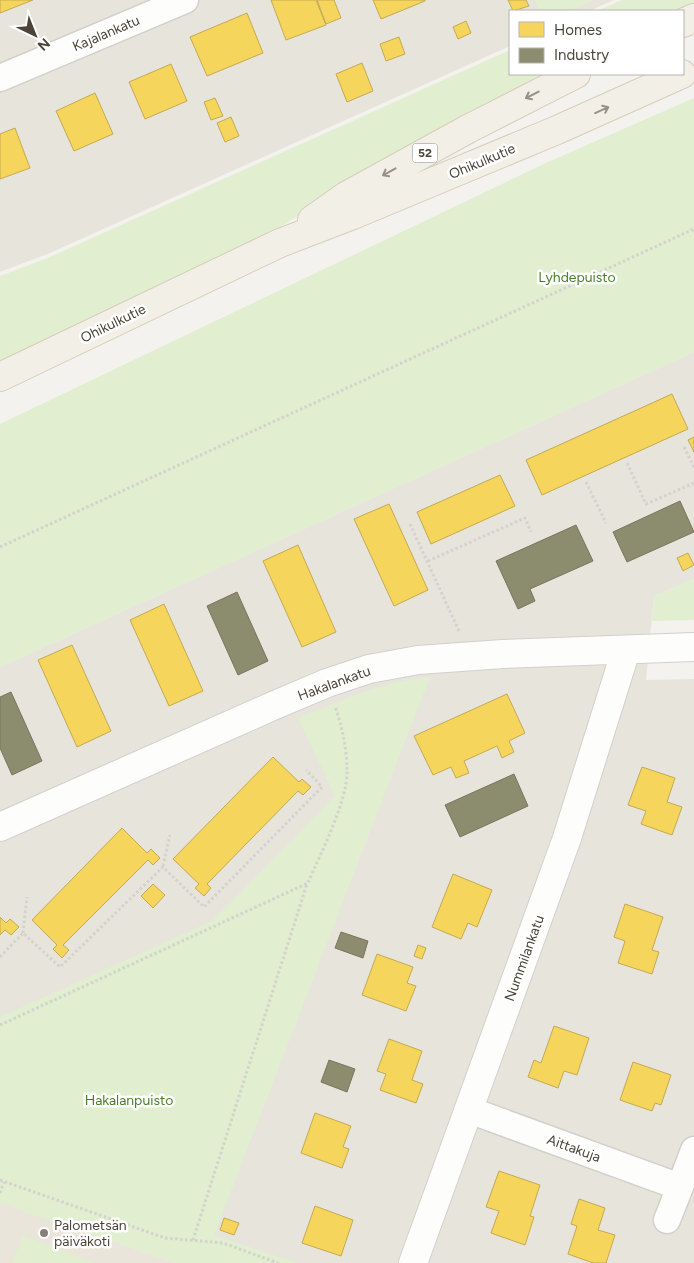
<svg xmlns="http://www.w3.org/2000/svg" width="694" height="1263" font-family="Figtree,sans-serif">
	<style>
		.residential { fill: #e7e4dc }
		.education { fill: #eae5da }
		.green { fill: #e1eecf }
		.homes { fill: #f6d55c; stroke: #c3aa52 }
		.industry { fill: #8c8c6e; stroke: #78765e }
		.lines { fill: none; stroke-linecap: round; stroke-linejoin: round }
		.minor-casing { stroke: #d2d0cb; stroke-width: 29 }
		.tertiary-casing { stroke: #d2d0cb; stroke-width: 30 }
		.primary-casing { stroke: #d6cebb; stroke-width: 30 }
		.path { stroke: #d3d2cc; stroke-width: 3; stroke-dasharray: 2.5 2.5; stroke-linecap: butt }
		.minor { stroke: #fdfdfc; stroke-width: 26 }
		.tertiary { stroke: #fdfdfc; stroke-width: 28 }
		.primary { stroke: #f2efe6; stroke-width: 28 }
		.oneway { stroke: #969187 }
		.poi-dot { fill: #868178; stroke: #fff; stroke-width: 2 }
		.labels { text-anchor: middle; stroke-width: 5; stroke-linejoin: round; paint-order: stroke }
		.shield { fill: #fff; stroke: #817c74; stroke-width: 1 }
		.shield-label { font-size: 12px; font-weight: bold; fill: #4b4439 }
		.street-label { font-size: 14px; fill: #4b4439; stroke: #fff }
		.park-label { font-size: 14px; fill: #4a7f2a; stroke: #fff }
		.poi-label { font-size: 14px; fill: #4b4439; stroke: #fff; text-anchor: start }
	</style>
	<rect width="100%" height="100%" fill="#f4f2ee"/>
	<path class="residential" d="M0 0H614L589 11H510V46L50 253 0 272Z
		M694 352V579L654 596 646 680 694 679V1263H175L0 1203V667Z"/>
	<path class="education" d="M0 1203 175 1263H0Z"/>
	<path class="green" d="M535 0H594L569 11H539Z
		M622 0H694V3L677 11H597Z
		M510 50V74H556L369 170 263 238 0 362V276L50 257Z
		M694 98V352L0 667V424L548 162Z
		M694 579V620L652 621 654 596Z
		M430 677 214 1235 297 1263H175L0 1203V1017L212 921 335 796 298 718 360 693 396 682Z
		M23 1235 94 1263H12Z"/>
	<path class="homes" d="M0 0H33L0 13Z
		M271 0H316L326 25 286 40Z
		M317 0H334L341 18 326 24Z
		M373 0H425V1L381 19Z
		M508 0H526L529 6 513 11Z
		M247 13 263 53 207 76 190 37Z
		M466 21 471 33 458 39 453 27Z
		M399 37 405 54 386 61 380 44Z
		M362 63 373 91 347 102 336 74Z
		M171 64 187 101 145 119 129 82Z
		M95 93 113 134 74 151 56 111Z
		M215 98 223 116 211 120 204 102Z
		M231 117 239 136 225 142 217 123Z
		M15 128 30 168 0 179V134Z
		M672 394 688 429 542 495 526 460Z
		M694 437V452L688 440Z
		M500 475 515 506 431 544 417 512Z
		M389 504 428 590 394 606 354 519Z
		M298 545 336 632 302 647 263 561Z
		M688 553 694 565 683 571 677 558Z
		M164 604 203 691 169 706 130 620Z
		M72 645 111 731 77 747 38 660Z
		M507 694 525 733 509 741 514 752 502 758 497 746 464 761 469 773 456 778 451 767 433 775 414 736Z
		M273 757 299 782 302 779 311 787 303 795 298 791 207 884 211 888 204 896 195 888 199 884 173 859Z
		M642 767 675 778 667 802 682 807 672 835 641 824 646 811 628 805Z
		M122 828 147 853 151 849 160 858 153 865 148 860 63 945 69 950 62 958 53 949 57 945 32 920Z
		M453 874 492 890 477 927 468 923 461 939 432 927Z
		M153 884 165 895 153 908 141 896Z
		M625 904 663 917 652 950 659 952 652 974 618 963 625 941 614 937Z
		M0 917 6 923 10 919 19 927 11 935 5 930 0 935Z
		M418 945 426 948 422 959 414 956Z
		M377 954 413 967 407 983 416 986 406 1011 362 995Z
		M554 1026 589 1038 577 1075 564 1071 558 1088 528 1077 534 1060 541 1063Z
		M389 1039 422 1051 412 1080 423 1084 416 1103 380 1090 386 1074 377 1071Z
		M633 1062 671 1075 661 1105 655 1103 652 1111 620 1100Z
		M315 1113 351 1126 343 1147 349 1149 342 1168 301 1153Z
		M499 1171 540 1185 530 1216 534 1217 525 1245 491 1233 499 1211 486 1207Z
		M579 1199 605 1208 598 1230 615 1235 606 1263H593L568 1254 577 1226 571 1224Z
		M315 1206 353 1220 341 1256 302 1243Z
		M224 1218 239 1223 234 1235 220 1230Z"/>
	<path class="industry" d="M680 501 694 532 627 562 613 532Z
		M576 525 593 561 530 589 535 601 518 609 496 561Z
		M237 592 268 661 238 675 207 606Z
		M11 692 42 761 12 775 0 748V697Z
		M514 774 528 806 460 837 445 805Z
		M341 932 368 941 363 958 335 948Z
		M329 1060 355 1069 347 1092 321 1082Z"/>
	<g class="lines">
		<g class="minor-casing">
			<path id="minor" d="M0 78 185 0
				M469 1110 680 1187 694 1150
				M667 1220 680 1187"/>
		</g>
		<g class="tertiary-casing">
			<path id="tertiary" d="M0 827 275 705 327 683 369 669 418 660 503 654 694 647
				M413 1263 567 838 626 650"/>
		</g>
		<g class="primary-casing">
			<path id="primary" d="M683 23 694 18
				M312 220 346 196 468 129 576 74
				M0 377 280 243 353 215 557 130 682 74"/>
		</g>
		<path class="path" d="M684 447 694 467
			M627 463 646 504 694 483
			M586 482 606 523
			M410 524 459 631
			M0 547 694 229
			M428 561 525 518 531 532
			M163 866 170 835
			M23 933 27 897
			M0 957 23 933 60 967 163 867 204 907 322 787 306 770
			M0 1025 308 883C320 854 348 801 347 770 347 750 342 726 335 706
			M0 1180 165 1238 223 1243 278 1263
			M0 1193 4 1182
			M193 1240 307 884"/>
		<use href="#minor" class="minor"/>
		<use href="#tertiary" class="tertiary"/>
		<use href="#primary" class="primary"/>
	</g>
	<defs><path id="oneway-shaft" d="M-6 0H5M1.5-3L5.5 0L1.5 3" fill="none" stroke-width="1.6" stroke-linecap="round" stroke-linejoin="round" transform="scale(1.25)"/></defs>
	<g class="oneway">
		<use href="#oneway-shaft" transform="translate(532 95) rotate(153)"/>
		<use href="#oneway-shaft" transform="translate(602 110) rotate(-24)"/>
		<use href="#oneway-shaft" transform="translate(389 172) rotate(151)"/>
	</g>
	<circle class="poi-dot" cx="44" cy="1233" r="5"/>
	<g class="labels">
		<rect class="shield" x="412.5" y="143.5" width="25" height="19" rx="4"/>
		<g class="shield-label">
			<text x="425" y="157">52</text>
		</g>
		<g class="street-label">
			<text transform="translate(106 33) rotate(-23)" y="5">Kajalankatu</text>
			<text transform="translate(482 161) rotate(-23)" y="5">Ohikulkutie</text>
			<text transform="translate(113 323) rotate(-26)" y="5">Ohikulkutie</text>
			<text transform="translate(334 683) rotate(-20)" y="5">Hakalankatu</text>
			<text transform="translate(524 958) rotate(-70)" y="5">Nummilankatu</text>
			<text transform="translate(574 1148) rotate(20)" y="5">Aittakuja</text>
		</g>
		<g class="park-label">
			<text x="577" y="282">Lyhdepuisto</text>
			<text x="129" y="1105">Hakalanpuisto</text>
		</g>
		<g class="poi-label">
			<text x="54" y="1230">Palometsän<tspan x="54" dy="16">päiväkoti</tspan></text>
		</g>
	</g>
	<rect x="509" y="10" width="175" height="65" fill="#ffffff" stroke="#b7b4b0"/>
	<rect x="519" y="22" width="25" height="15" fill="#f6d55c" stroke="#b7b4b0"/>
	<text x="554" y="35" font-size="15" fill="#4b4439">Homes</text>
	<rect x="519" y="48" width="25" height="15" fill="#8c8c6e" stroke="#b7b4b0"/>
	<text x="554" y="60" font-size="15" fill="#4b4439">Industry</text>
	<g transform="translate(35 35) rotate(137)" stroke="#ffffff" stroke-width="4" paint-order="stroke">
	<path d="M0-4L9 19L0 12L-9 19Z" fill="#4b4439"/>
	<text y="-8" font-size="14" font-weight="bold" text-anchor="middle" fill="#4b4439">N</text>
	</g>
</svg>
